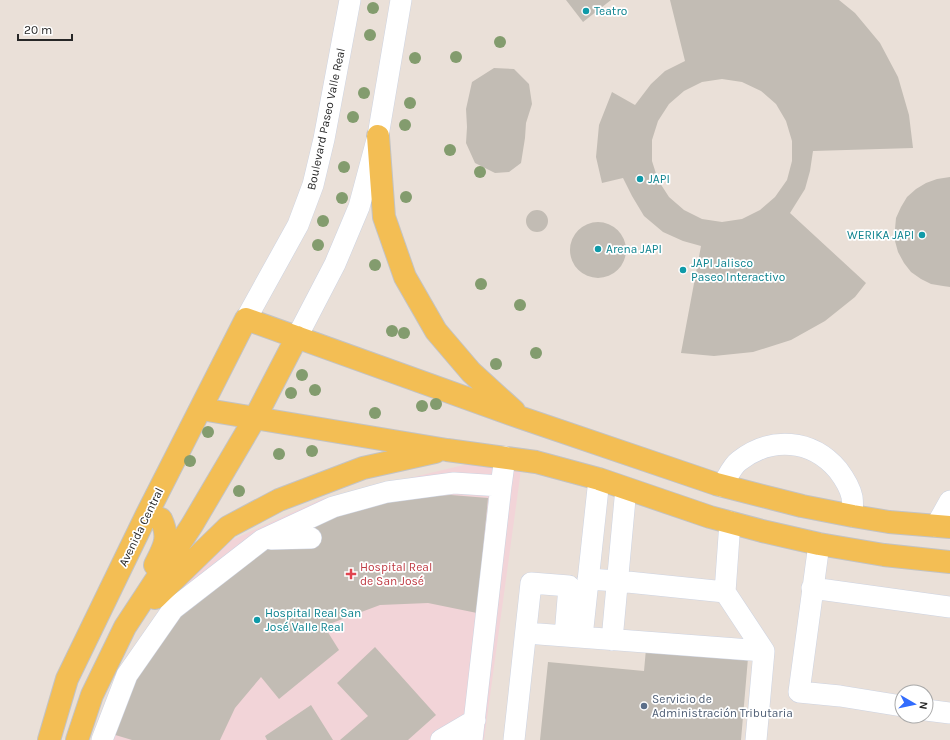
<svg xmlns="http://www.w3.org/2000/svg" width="950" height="740" font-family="Karla,sans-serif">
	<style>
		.medical { fill: #f2d4d8 }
		.building { fill: #c2bcb4; fill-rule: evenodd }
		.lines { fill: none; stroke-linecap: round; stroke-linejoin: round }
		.minor-casing { stroke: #cdd3e1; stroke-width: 22 }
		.major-casing { stroke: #c3c3c3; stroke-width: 24 }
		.minor { stroke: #fff; stroke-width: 21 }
		.major { stroke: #f3be54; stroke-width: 22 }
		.tree { fill: #839c6e }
		.culture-dot { fill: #0f9aa8; stroke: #fff; stroke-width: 1.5 }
		.health-dot { fill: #e0444e; stroke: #fff; stroke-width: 1.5 }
		.service-dot { fill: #5c6f8a; stroke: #fff; stroke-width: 1.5 }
		.labels { text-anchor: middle; stroke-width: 3.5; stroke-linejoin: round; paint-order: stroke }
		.culture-label { font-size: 12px; fill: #0d838f; stroke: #fff; text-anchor: start }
		.street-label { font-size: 12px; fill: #272727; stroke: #fff }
		.health-label { font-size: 12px; fill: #be3a42; stroke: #fff; text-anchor: start }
		.service-label { font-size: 12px; fill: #4e5e75; stroke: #fff; text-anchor: start }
	</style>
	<rect width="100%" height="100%" fill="#eae0d8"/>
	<path class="medical" d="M472 463 521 470 484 740H92L98 720 119 670 160 609 232 540 322 499Z"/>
	<path class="building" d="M566 0H611L583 22Z
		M670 0H839L855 13 880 43 898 77 909 115 913 148 813 151 810 171 805 189 790 213 866 283 855 297 825 321 791 340 753 352 714 356 681 353 701 246 683 241 663 232 644 216 632 196 623 178 602 183 596 157 599 125 612 92 635 105 651 84 665 71 685 61ZM722 79 742 82 761 91 776 104 786 121 792 141V161L787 180 775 197 760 210 742 219 722 222 702 219 684 210 669 197 658 180 652 161V140L658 121 669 104 684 91 702 82Z
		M494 68 514 69 529 84 532 104 526 123 525 138 521 163 509 172 495 173 475 163 466 143 467 127 466 109 472 82Z
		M950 177V287L943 286 931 284 921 279 911 272 904 263 898 252 895 241V229L896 218 901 207 907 197 916 189 926 183 937 179Z
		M526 221a11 11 0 1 1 22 0a11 11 0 1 1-22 0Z
		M570 250a28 28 0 1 1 56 0a28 28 0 1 1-56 0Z
		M451 495 488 498 477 613 428 603 380 605 324 626 339 650 279 699 261 677 235 708 220 740H132L112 734 131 680 180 609 254 554 350 510 413 497Z
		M375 647 436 715 408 740H340L368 716 337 683Z
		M646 649 748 658 741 740H540L548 662 644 671Z
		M311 705 333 740H267L265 736Z"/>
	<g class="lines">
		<g class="minor-casing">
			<path id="minor" d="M246 319 298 225 313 185 324 139 350 0
				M297 337 335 264 359 207 378 136 401 0
				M722 486C727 478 732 466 739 461 771 436 812 439 838 470 844 478 850 487 852 497 853 503 852 510 853 516
				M936 526 950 501
				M271 539 311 538
				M819 544 799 692 840 696 902 706
				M812 588 950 607
				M725 592 730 522
				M526 633 764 651 725 592 618 581 588 579
				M582 637 599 479
				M612 640 626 488
				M926 710 950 713
				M102 740 127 675 173 609 262 540 333 507 387 492 454 483 501 486
				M441 740 475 720
				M472 740 501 486 505 457
				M514 740 531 583 569 586 565 636
				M756 740 764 651"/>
		</g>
		<g class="major-casing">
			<path id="major" d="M378 136 384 217 405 277 436 331 471 372 514 411
				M201 409 447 450 536 462 599 479 710 517 762 531 819 544 884 555 950 562
				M147 514 161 519C170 538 164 547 155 565
				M155 598 228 527 279 500 363 468 435 452
				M49 740 67 679 147 514 246 319 522 418 716 484 802 506 853 516 889 522 950 527
				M77 740 92 695 125 627 192 525 255 418 297 337"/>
		</g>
		<use href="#minor" class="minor"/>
		<use href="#major" class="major"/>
	</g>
	<g class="tree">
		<circle cx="373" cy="8" r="6"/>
		<circle cx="370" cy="35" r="6"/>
		<circle cx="500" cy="42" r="6"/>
		<circle cx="456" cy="57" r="6"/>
		<circle cx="415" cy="58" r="6"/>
		<circle cx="364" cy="93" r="6"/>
		<circle cx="410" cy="103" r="6"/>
		<circle cx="353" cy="117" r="6"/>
		<circle cx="405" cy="125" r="6"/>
		<circle cx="450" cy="150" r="6"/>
		<circle cx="344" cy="167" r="6"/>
		<circle cx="480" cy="172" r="6"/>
		<circle cx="406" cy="197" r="6"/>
		<circle cx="342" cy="198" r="6"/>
		<circle cx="323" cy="221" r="6"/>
		<circle cx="318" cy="245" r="6"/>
		<circle cx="375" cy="265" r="6"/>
		<circle cx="481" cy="284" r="6"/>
		<circle cx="520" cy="305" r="6"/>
		<circle cx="392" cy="331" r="6"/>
		<circle cx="404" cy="333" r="6"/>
		<circle cx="536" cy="353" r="6"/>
		<circle cx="496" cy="364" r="6"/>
		<circle cx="302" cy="375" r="6"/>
		<circle cx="315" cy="390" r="6"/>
		<circle cx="291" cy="393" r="6"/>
		<circle cx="436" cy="404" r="6"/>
		<circle cx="422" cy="406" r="6"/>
		<circle cx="375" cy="413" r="6"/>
		<circle cx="208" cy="432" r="6"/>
		<circle cx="312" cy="451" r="6"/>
		<circle cx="279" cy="454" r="6"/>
		<circle cx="190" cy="461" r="6"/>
		<circle cx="239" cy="491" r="6"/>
	</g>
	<g class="culture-dot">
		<circle cx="586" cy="11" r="4"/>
		<circle cx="640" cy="179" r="4"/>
		<circle cx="922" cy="235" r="4"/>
		<circle cx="598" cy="249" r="4"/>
		<circle cx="683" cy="270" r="4"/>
		<circle cx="257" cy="620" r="4"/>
	</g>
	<path class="health-dot" d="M349 568h4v4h4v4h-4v4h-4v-4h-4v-4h4z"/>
	<circle class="service-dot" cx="644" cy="706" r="4"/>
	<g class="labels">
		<g class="culture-label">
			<text x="594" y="15">Teatro</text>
			<text x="648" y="183">JAPI</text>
			<text x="914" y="239" text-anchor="end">WERIKA JAPI</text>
			<text x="606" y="253">Arena JAPI</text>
			<text x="691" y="267">JAPI Jalisco<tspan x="691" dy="14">Paseo Interactivo</tspan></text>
			<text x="265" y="617">Hospital Real San<tspan x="265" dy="14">José Valle Real</tspan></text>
		</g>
		<g class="street-label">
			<text transform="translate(326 119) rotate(-78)" y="4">Boulevard Paseo Valle Real</text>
			<text transform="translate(141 527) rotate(-64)" y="4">Avenida Central</text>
		</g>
		<g class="health-label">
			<text x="360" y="571">Hospital Real<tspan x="360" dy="14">de San José</tspan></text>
		</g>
		<g class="service-label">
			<text x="652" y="703">Servicio de<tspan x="652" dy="14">Administración Tributaria</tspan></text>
		</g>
	</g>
	<g transform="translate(914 704) rotate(99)"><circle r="19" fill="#ffffff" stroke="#a9a9a9"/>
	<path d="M0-3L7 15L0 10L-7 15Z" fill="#326cfd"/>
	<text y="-6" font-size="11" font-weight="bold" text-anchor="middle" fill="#272727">N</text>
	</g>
	<path d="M18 34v6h54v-6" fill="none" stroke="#272727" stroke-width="2"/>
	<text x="24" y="34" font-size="12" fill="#272727" stroke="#ffffff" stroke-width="3" paint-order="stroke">20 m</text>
</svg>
